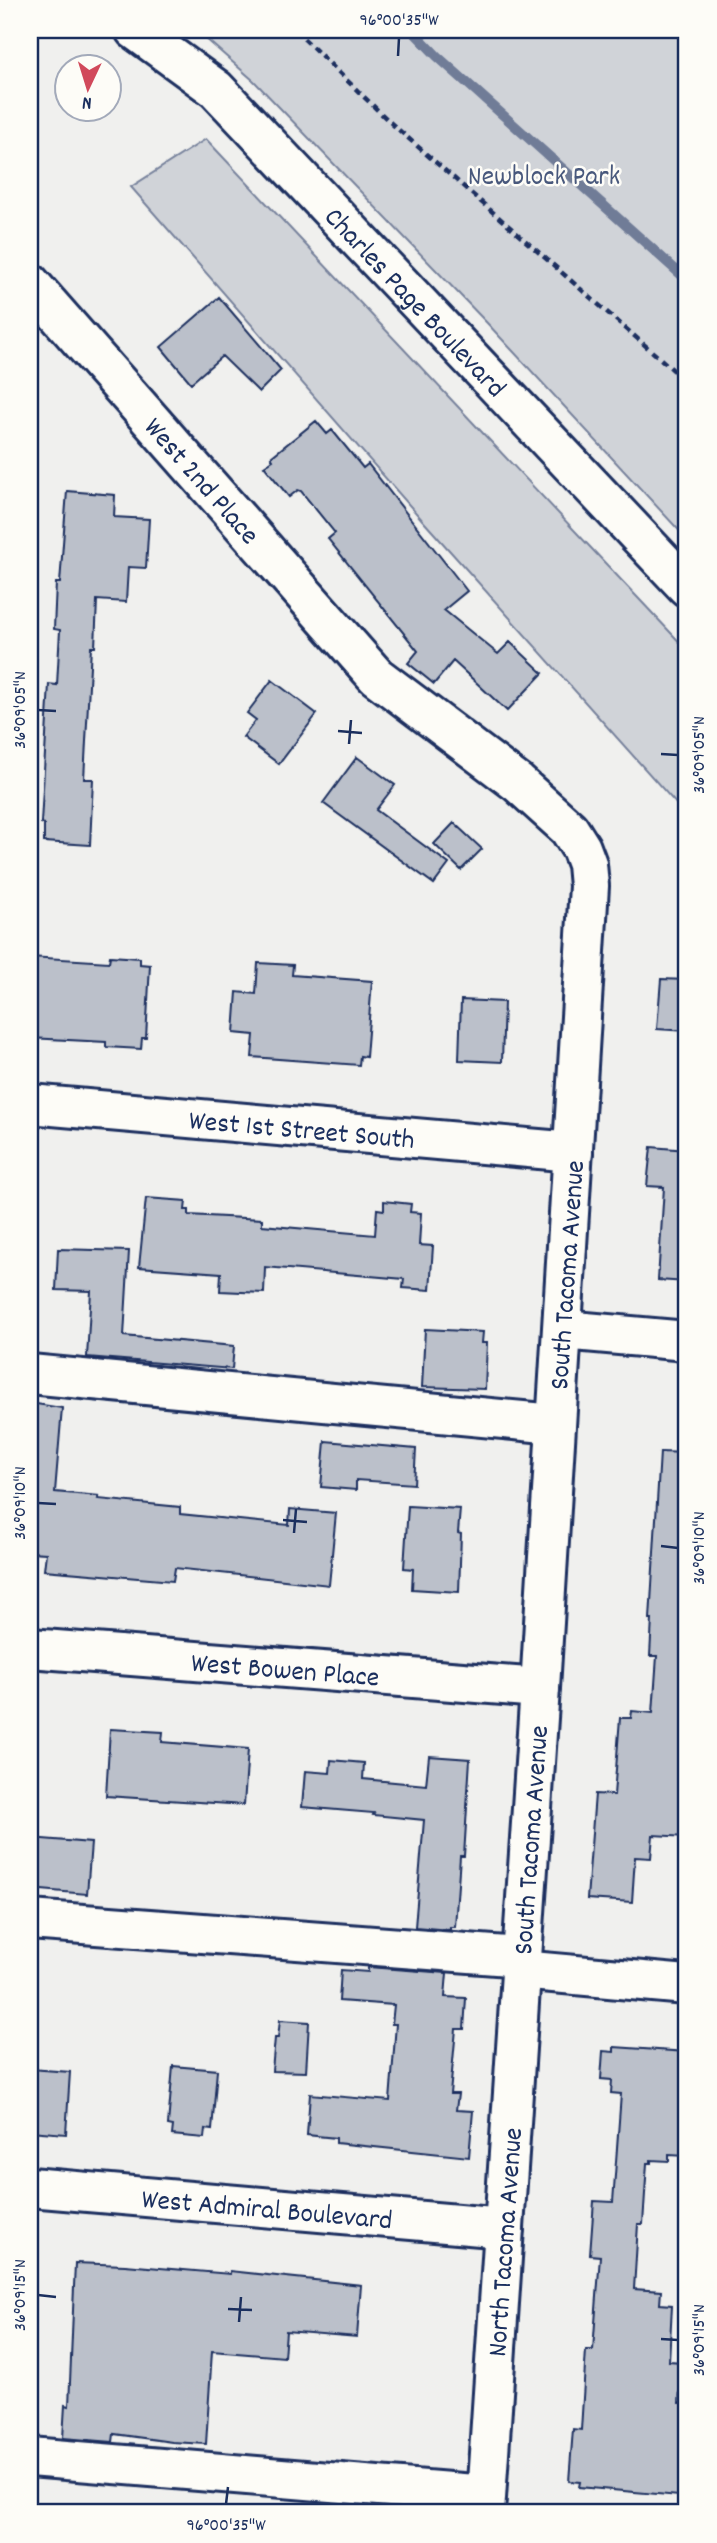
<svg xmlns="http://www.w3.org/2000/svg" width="717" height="2543" font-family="Dekko,sans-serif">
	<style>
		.green { fill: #d0d3d8; stroke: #76819b; stroke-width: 2 }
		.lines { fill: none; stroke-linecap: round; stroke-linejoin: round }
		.stream { stroke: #6f7b97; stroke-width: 10 }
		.building { fill: #bbc0ca; stroke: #1b2f5e; stroke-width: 2 }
		.minor-casing { stroke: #1b2f5e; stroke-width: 44 }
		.major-casing { stroke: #1b2f5e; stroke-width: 44 }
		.path { stroke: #1b2f5e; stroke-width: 4.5; stroke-dasharray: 7 5; stroke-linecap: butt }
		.minor { stroke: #fdfcf7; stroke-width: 38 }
		.major { stroke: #fdfcf7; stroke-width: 38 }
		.ticks { fill: none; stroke: #1b2f5e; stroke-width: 2.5 }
		.labels { text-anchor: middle; stroke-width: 5; stroke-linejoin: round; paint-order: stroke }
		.park-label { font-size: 28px; fill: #48587c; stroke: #fdfcf7 }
		.street-label { font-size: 28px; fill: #1b2f5e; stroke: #fdfcf7 }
		.neatline { fill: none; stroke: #1b2f5e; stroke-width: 2.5 }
		.ticks-label { font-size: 18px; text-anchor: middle; fill: #1b2f5e }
	</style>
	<rect width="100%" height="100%" fill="#f0f0ee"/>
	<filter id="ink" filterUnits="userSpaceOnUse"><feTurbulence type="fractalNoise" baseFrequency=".0143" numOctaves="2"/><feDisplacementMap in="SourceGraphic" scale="14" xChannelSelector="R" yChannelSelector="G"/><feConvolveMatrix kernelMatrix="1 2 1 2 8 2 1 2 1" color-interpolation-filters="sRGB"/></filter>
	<g filter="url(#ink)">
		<path class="green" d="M196 30H687V539L487 323 254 81Z
			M206 139 687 650V816L424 522 131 187Z"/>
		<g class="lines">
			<path class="stream" d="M412 30 437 56 687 280"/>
		</g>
		<path class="building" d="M219 297 281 370 259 392 222 356 191 383 161 347Z
			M316 421 327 434 332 430 363 468 368 464 467 591 444 610 498 654 510 642 543 673 507 711 453 661 434 684 408 663 418 651 328 539 335 533 301 491 298 490 289 497 264 466 273 460 271 457Z
			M67 491 115 495 114 517 149 519 146 568 128 567 126 602 97 600 95 647H91L84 779H93L90 845 44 842V824L41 823 49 684 57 685 60 630 54 629 56 583H60Z
			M272 680 317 714 279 764 243 737 256 720 247 713Z
			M357 757 395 785 376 810 449 864 434 884 323 803Z
			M454 823 482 849 461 870 434 844Z
			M110 956 140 958V964L150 965 146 1038H142L141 1049 106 1047V1042L30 1038V957L109 962Z
			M258 963 293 965 292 975 372 981 366 1057 360 1056 359 1065 252 1057 254 1035 234 1033 237 992 256 994Z
			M661 979 687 980V1031L657 1029Z
			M461 1000 504 1002 502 1062 459 1060Z
			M651 1147 687 1150V1282L658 1280 664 1187 647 1186Z
			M146 1198 186 1201 185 1210H189V1215L262 1219V1225L375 1235 377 1209 384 1210V1201L411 1204 410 1212 421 1213 419 1245 433 1246 430 1290 403 1288 404 1279 265 1267 264 1293 220 1291 221 1273 139 1267Z
			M58 1249 129 1251 124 1336 234 1346 232 1369 87 1357 91 1291 56 1290Z
			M425 1329 483 1332 482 1343H487L485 1389 422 1387Z
			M30 1403 62 1408 55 1492 99 1496 98 1499 180 1507V1514L289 1525 290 1509 336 1513 329 1585 175 1568 173 1581 44 1570 46 1553 30 1552Z
			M325 1441 416 1449 414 1484 356 1480V1490L321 1487Z
			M660 1452 687 1453V1531L682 1601H687V1837L653 1835 651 1858 635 1857 632 1902 587 1899 595 1794 614 1795 620 1718H631L632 1711 653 1713 657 1656H650L652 1619H650Z
			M408 1506 460 1509 458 1533 461 1534 459 1592 412 1589 413 1569 404 1568Z
			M110 1729 163 1732 162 1742 248 1749 244 1805 106 1796Z
			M429 1756 470 1759 464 1856H460L455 1927H450V1930L415 1927 424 1820 373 1815 374 1813 302 1807 305 1771 330 1773 331 1760 364 1763 363 1779 426 1785Z
			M30 1838 91 1843 87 1894 30 1889Z
			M368 1967 447 1973 445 1997 466 1998 464 2029H456L450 2094H458L456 2110 473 2111 469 2157 336 2143V2138L307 2135 310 2094 390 2101 396 2024H392L394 2005 339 2001 341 1970 368 1972Z
			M280 2020 309 2022 306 2072 272 2071 275 2038H278Z
			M614 2047 687 2052V2156L669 2155V2161L651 2160V2163H647L643 2224H638L634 2289 661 2291 660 2304 672 2305 669 2361 682 2362 679 2403H687V2467L681 2466 679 2496 579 2487 580 2482 569 2481 573 2429 581 2430 586 2350H593L600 2256 590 2255 594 2201 613 2202 621 2094 611 2093 612 2080 601 2079 603 2051 614 2052Z
			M173 2066 217 2070 212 2130 205 2129 204 2138 172 2135 173 2126 168 2125Z
			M30 2069 70 2072 66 2134 30 2131Z
			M75 2263 125 2265 230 2274V2271L361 2285 357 2337 286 2331 284 2357 212 2351 206 2444 172 2442 114 2434 113 2442 63 2438 65 2405 69 2406Z"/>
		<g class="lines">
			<g class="minor-casing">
				<g id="minor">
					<path id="s1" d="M30 283 376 676 518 783 569 829 581 848 587 864 589 886 540 1688 485 2513"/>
					<path id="s2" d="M30 1104 573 1152"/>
					<path d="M563 1330 687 1341"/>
					<path d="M30 1374 555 1424"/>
					<path id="s3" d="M30 1648 540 1688"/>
					<path d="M30 1920 522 1957"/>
					<path d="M520 1970 687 1985"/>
					<path id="s4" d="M30 2187 504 2228"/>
					<path d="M30 2457 486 2495"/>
				</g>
			</g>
			<g class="major-casing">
				<g id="major">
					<path id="s5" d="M135 30 216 89 687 587"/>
				</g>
			</g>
			<path class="path" d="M295 30 392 124 687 382"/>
			<use href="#minor" class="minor"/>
			<use href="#major" class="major"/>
		</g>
	</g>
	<path class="ticks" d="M398 56 399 38M38 710 56 711M338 731 362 733M349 744 351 720M661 754 678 755M38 1503 56 1504M283 1520 307 1522M294 1533 296 1509M661 1546 678 1548M38 2295 56 2297M228 2309 252 2310M239 2322 241 2297M661 2339 678 2340M226 2504 228 2487"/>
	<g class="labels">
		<g class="park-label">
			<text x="544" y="184">Newblock Park</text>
		</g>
		<g class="street-label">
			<text dy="10" stroke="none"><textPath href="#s5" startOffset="392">Charles Page Boulevard</textPath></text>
			<text dy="10" stroke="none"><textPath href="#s1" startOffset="262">West 2nd Place</textPath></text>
			<text dy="10" stroke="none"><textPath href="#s2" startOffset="273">West 1st Street South</textPath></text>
			<text transform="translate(565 1275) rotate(-86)" y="10">South Tacoma Avenue</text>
			<text dy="10" stroke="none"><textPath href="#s3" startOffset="256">West Bowen Place</textPath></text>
			<text transform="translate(529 1840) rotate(-86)" y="10">South Tacoma Avenue</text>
			<text dy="10" stroke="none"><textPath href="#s4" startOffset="238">West Admiral Boulevard</textPath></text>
			<text transform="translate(503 2242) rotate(-86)" y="10">North Tacoma Avenue</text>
		</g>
	</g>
	<rect width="717" height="2543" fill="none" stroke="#fdfcf7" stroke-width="77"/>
	<g transform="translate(88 88) rotate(184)"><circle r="33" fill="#fdfcf7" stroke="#a3aaba" stroke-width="2"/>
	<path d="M0-5L12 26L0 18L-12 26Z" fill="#d1495b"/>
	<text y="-10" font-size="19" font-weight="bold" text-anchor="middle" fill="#1b2f5e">N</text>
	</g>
	<rect x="38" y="38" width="640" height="2466" class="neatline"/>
	<g class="ticks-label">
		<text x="399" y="25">96°00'35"W</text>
		<text transform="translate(19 710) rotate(-90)" y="6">36°09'05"N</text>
		<text transform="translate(698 755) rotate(-90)" y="6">36°09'05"N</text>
		<text transform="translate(19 1503) rotate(-90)" y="6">36°09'10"N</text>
		<text transform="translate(698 1548) rotate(-90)" y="6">36°09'10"N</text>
		<text transform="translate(19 2295) rotate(-90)" y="6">36°09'15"N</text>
		<text transform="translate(698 2340) rotate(-90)" y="6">36°09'15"N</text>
		<text x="226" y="2530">96°00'35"W</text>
	</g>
</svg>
